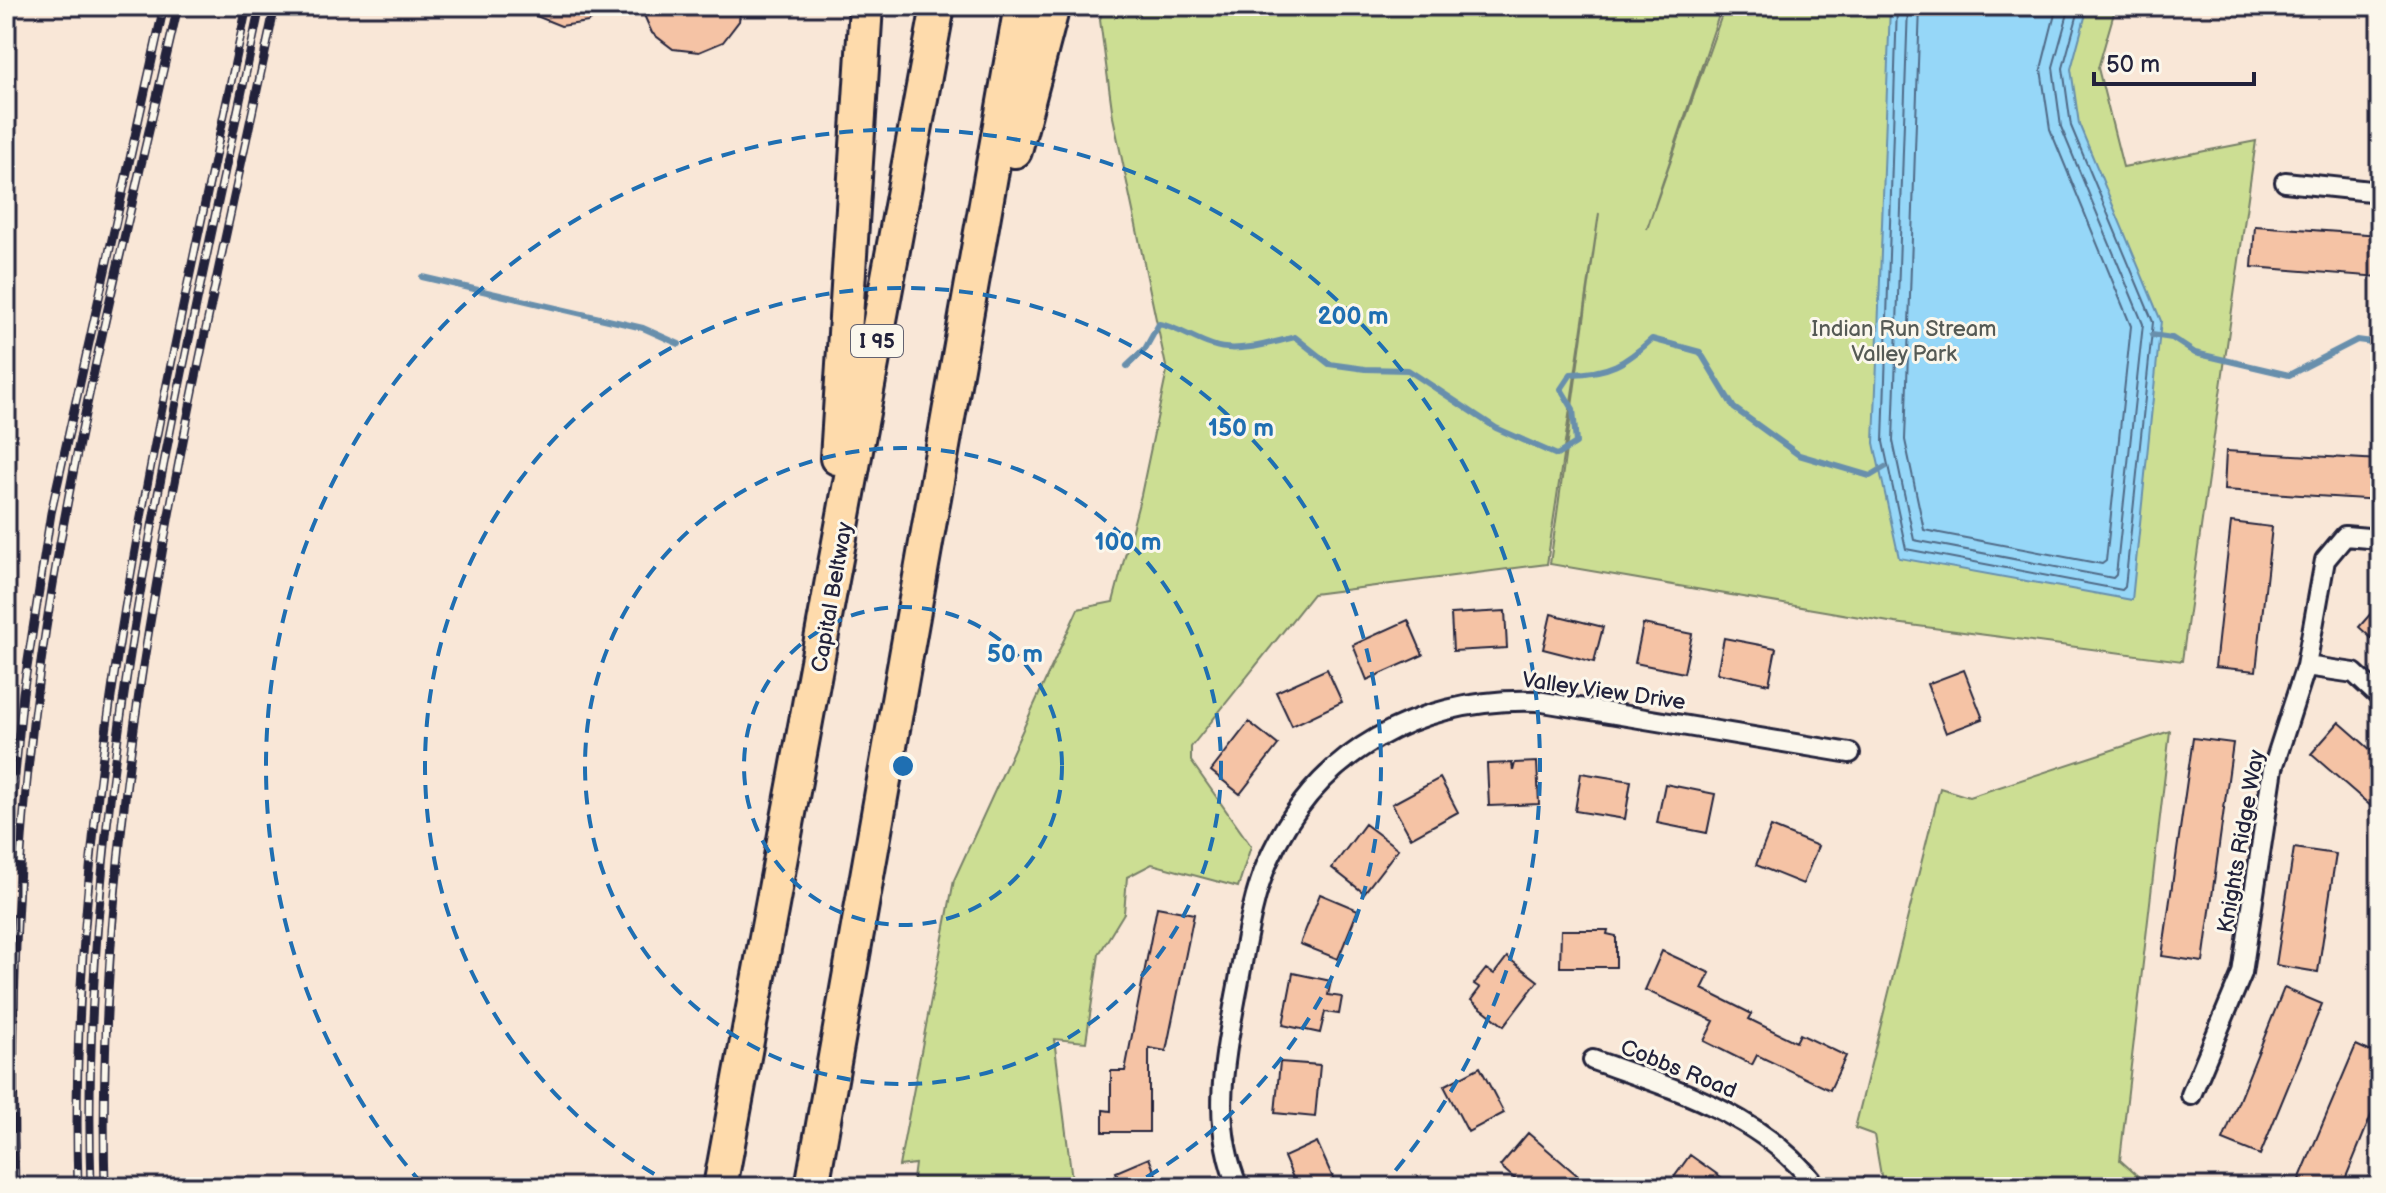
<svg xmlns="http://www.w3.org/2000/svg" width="2386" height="1193" font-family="'Balsamiq Sans',sans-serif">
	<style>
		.green { fill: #ccde93; stroke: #778067; stroke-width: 2 }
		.water { fill: #96d7f8; stroke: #688fac; stroke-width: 2 }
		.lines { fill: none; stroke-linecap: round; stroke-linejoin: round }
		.shore { stroke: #506a87; stroke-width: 2 }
		.stream { stroke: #688fac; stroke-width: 6 }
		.building { fill: #f5c3a5; stroke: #22223b; stroke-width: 2 }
		.street-casing { stroke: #22223b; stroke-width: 24 }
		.highway-casing { stroke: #22223b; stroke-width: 38 }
		.street { stroke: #fbf7ec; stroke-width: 18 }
		.highway { stroke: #fedbac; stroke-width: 32 }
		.rail-casing { stroke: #22223b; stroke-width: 9 }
		.rail { stroke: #fbf7ec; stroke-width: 6; stroke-dasharray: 18; stroke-linecap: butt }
		.ring { fill: none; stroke: #1f6fb2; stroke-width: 4; stroke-dasharray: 14 10 }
		.labels { text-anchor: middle; stroke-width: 6; stroke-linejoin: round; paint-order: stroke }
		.shield { fill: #fbf7ec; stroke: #636270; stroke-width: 2 }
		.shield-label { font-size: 20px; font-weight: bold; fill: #22223b }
		.park-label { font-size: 22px; fill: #555a55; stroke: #fbf7ec }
		.street-label { font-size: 22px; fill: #22223b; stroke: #fbf7ec }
		.centre { fill: #1f6fb2; stroke: #fbf7ec; stroke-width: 4 }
		.ring-label { font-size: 24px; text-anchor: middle; font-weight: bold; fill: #1f6fb2; stroke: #fbf7ec; stroke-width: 6; stroke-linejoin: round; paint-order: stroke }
	</style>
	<rect width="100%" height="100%" fill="#f9e7d7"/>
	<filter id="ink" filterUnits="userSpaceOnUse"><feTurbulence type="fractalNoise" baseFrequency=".0125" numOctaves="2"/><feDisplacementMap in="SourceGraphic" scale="16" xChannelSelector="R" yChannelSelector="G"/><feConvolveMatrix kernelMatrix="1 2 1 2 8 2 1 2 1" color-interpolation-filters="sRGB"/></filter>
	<g filter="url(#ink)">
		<path class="green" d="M1103 6H1722L1647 229 1725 6H2116L2098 68 2123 167 2256 141 2182 661 1895 623 1550 564 1599 213 1547 564 1313 594 1191 747V761L1251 846 1238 887 1152 864 1127 877 1124 913 1099 954 1086 1042 1054 1039 1073 1187H912L915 1164 899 1166 954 880 1078 609 1113 602 1141 495 1167 371 1113 117 1100 20Z
			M2170 731 2120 1160 2150 1187H1883L1874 1135 1855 1128 1940 788 1969 797Z"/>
		<path class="water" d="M1890 6H2088L2071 69 2079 124 2161 321 2132 600 1899 558 1874 443Z"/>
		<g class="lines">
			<path class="shore" d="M1897 6 1883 442 1906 549 2122 590 2125 587 2153 322 2071 126 2063 68 2080 6
				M1908 6 1893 441 1914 540 2113 578 2116 575 2143 324 2061 127 2053 67 2070 6
				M1920 6 1905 440 1924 530 2102 564 2106 561 2131 326 2050 129 2041 69 2057 6"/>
			<path class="stream" d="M422 277 643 328 679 344
				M2152 335 2172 338 2195 353 2289 375 2357 340 2380 343
				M1127 366 1145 349 1159 324C1179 328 1193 339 1212 345 1236 354 1271 343 1295 337L1329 364 1365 369 1408 370 1496 428 1557 455 1576 443 1573 409 1561 389 1571 374C1609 373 1625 364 1652 339L1700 352 1734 408 1799 455 1870 476 1885 467"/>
		</g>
		<path class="building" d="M607 6 588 22 561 26 514 7Z
			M640 6H741L739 21 723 42 699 52 673 49 652 33Z
			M2255 226 2380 235V277L2252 267Z
			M2226 451 2380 460V500L2224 490Z
			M2231 522 2272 527 2256 671 2215 667Z
			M2380 603V646L2359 627Z
			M1505 611 1507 648 1453 651 1451 614Z
			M1551 614 1603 627 1594 662 1543 649Z
			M1408 620 1423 655 1367 680 1353 645Z
			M1643 624 1692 634 1684 673 1635 663Z
			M1724 638 1776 648 1769 684 1717 673Z
			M1327 669 1342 702 1292 726 1276 692Z
			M1964 670 1983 719 1946 733 1927 684Z
			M1249 722 1278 745 1240 794 1211 771Z
			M2339 722 2380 758V814L2311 754Z
			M2193 738 2233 743 2203 962 2162 956Z
			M1537 762 1539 804 1489 806 1487 764 1512 763 1513 771 1515 763Z
			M1581 773 1631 781 1625 819 1575 811Z
			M1440 778 1458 812 1411 838 1392 804Z
			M1665 784 1715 794 1707 833 1657 823Z
			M1365 824 1398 849 1364 893 1332 868Z
			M1771 827 1818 846 1803 884 1756 865Z
			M2294 848 2336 854 2318 972 2276 965Z
			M1320 894 1358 910 1338 959 1300 944Z
			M1157 907 1194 914 1166 1051 1149 1048V1132H1103V1110L1111 1111V1071H1125Z
			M1561 930H1608L1607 934 1616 936V967H1560Z
			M1662 951 1710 973 1702 989 1752 1014 1749 1019 1796 1042 1800 1034 1846 1056 1830 1090 1757 1055 1752 1065 1704 1041 1714 1021 1645 990Z
			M1507 957 1538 981 1504 1026 1471 1000 1480 988 1474 984 1486 969 1494 974Z
			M1293 973 1331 981 1328 995 1342 997 1339 1014 1325 1012 1320 1033 1283 1025Z
			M2284 988 2322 1004 2260 1155 2223 1140Z
			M2356 1045 2380 1056V1094L2342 1187H2296Z
			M1280 1062 1320 1065 1315 1117 1275 1113Z
			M1480 1067 1504 1113 1468 1132 1444 1086Z
			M1528 1133 1591 1187H1524L1500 1166Z
			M1317 1142 1337 1187H1297L1284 1157Z
			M1690 1155 1735 1187H1667Z
			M1149 1158 1161 1187H1122L1116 1172Z"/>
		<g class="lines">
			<g class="street-casing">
				<path id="street" d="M2285 182 2380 192
					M2306 666 2354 673 2380 697
					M1593 1060C1675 1089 1762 1114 1817 1187
					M2191 1095 2242 973 2273 768 2306 666 2325 560 2345 536 2380 539
					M1238 1187C1211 1123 1224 1062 1236 996 1245 951 1250 903 1268 861 1317 750 1420 697 1537 701L1850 753"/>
			</g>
			<g class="highway-casing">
				<path id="highway" d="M1015 151 1053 6
					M837 458 866 6
					M720 1187 938 6
					M812 1187 1021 6"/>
			</g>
			<use href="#street" class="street"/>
			<use href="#highway" class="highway"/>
			<g class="rail-casing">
				<path id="rail" d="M6 866 23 693 51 513 164 6
					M15 1187C10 1013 16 841 40 669 71 445 128 225 178 6
					M78 1187C66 788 166 394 247 6
					M91 1187C78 789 179 393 260 6
					M105 1187C94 786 193 395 275 6"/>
			</g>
			<use href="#rail" class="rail"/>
		</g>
	</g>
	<g class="ring">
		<circle cx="903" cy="766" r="159"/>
		<circle cx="903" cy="766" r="318"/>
		<path d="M675 1186A478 478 0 1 1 1131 1186"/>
		<path d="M422 1184A637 637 0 1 1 1384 1184"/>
	</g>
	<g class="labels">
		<rect class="shield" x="851" y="325" width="52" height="32" rx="6"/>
		<g class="shield-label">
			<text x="877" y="348">I 95</text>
		</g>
		<g class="park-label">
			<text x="1904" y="336">Indian Run Stream<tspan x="1904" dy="25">Valley Park</tspan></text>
		</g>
		<g class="street-label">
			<text transform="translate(831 597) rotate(-80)" y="8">Capital Beltway</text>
			<text transform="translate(1604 690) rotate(8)" y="8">Valley View Drive</text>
			<text transform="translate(2240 841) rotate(-80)" y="8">Knights Ridge Way</text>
			<text transform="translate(1679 1068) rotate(22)" y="8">Cobbs Road</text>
		</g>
	</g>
	<circle cx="903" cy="766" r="12" class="centre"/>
	<g class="ring-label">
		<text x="1353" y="324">200 m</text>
		<text x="1241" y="436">150 m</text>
		<text x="1128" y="550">100 m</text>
		<text x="1015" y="662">50 m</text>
	</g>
	<rect width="2386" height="1193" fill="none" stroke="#fbf7ec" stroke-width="32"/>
	<rect x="16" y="16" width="2354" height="1161" fill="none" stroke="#22223b" stroke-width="3" filter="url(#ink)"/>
	<path d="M2094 72v12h160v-12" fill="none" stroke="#22223b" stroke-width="4"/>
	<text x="2106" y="72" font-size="24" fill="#22223b" stroke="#fbf7ec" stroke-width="6" paint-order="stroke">50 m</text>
</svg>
